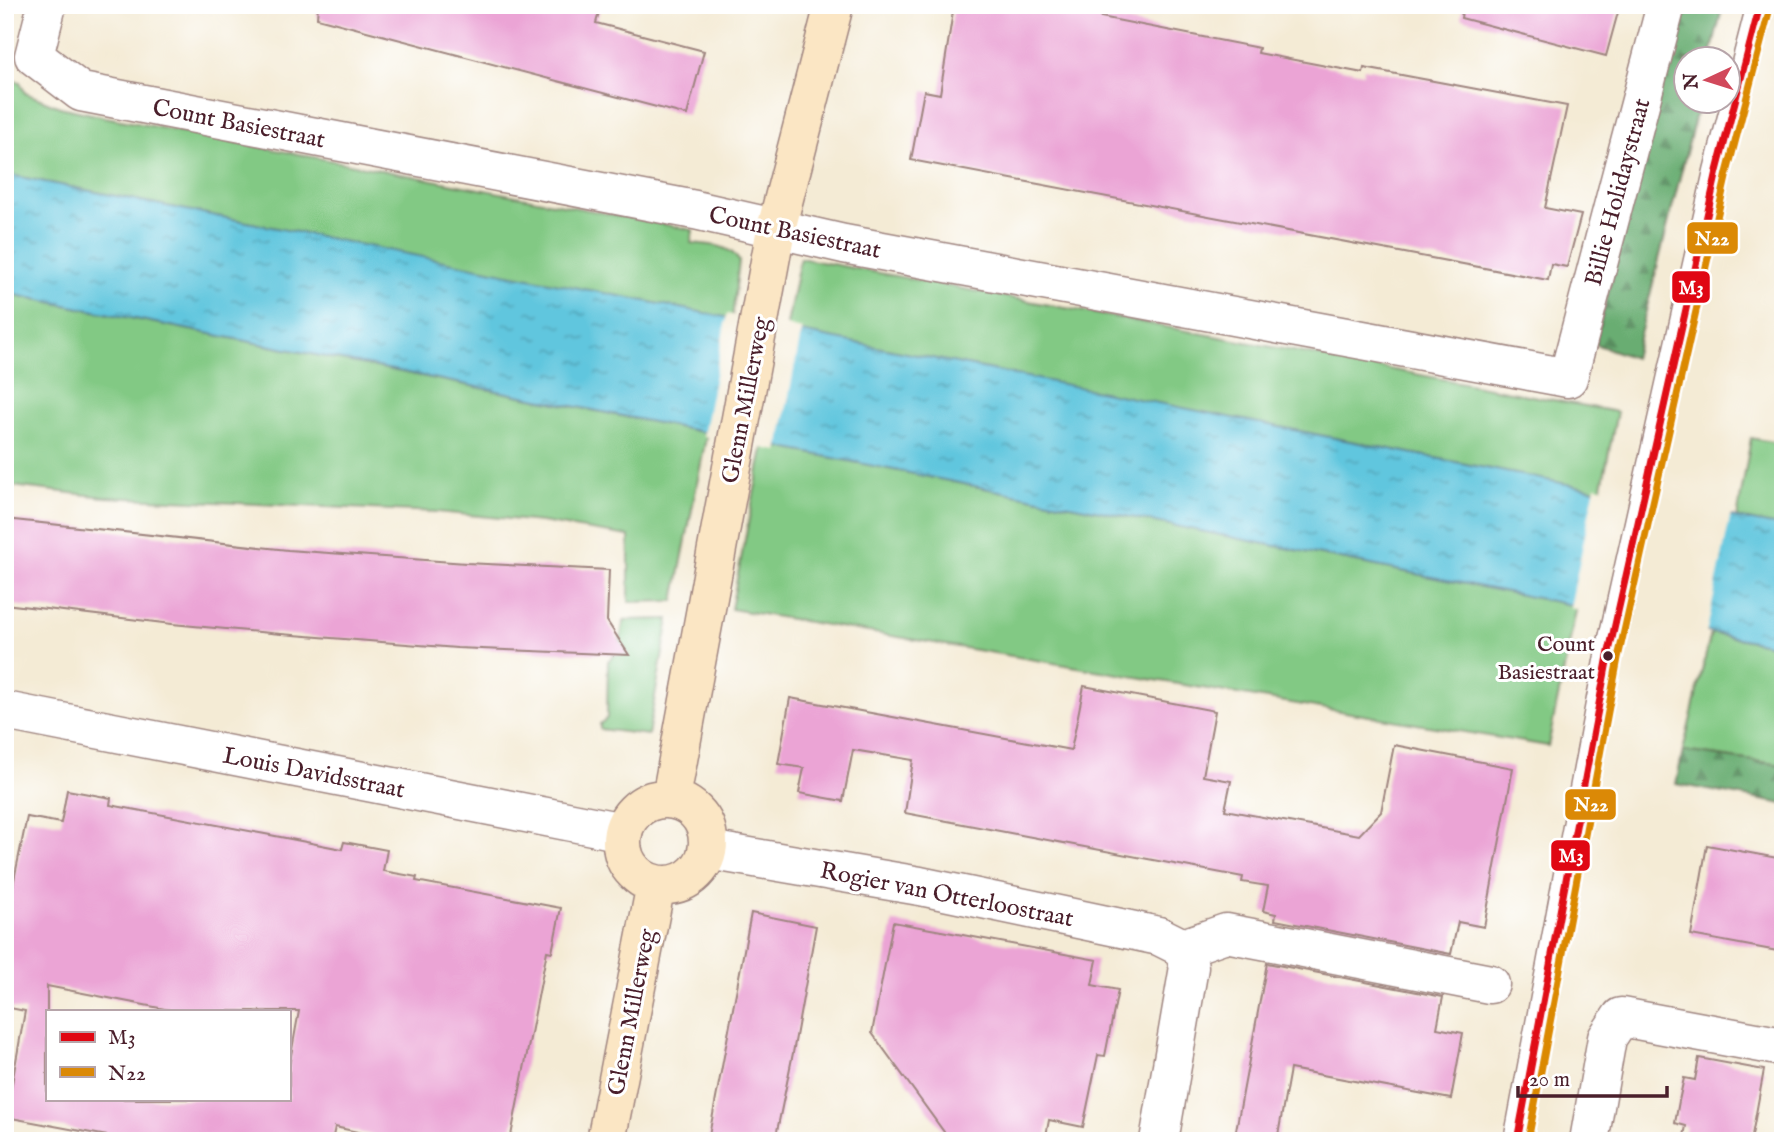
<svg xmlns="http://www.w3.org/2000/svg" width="1788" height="1146" font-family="'IM FELL English',serif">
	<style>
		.green { fill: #82c984; stroke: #667458; stroke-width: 2 }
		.forest { fill: url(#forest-firs); stroke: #5a664e; stroke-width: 2 }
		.water { fill: url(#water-ripples); stroke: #557284; stroke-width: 2 }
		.pier { fill: #f4ebd5 }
		.building { fill: #eba4d5; fill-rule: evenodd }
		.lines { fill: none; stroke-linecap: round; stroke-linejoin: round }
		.lane-casing { stroke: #9f8580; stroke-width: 29 }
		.street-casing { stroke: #9f8580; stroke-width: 41 }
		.secondary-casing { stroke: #9f8580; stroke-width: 41 }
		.lane { stroke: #fff; stroke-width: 26 }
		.street { stroke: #fff; stroke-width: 38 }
		.secondary { stroke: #fbe6c4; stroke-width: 38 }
		.bus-1-casing { stroke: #fff; stroke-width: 12 }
		.bus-2-casing { stroke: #fff; stroke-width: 12 }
		.bus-1 { stroke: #e00713; stroke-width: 7 }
		.bus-2 { stroke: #db8906; stroke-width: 7 }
		.bus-dot { fill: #4a1f2b; stroke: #fff; stroke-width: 2.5 }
		.labels { text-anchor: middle; stroke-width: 6; stroke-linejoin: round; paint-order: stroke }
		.bus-label { font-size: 22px; fill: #4a1f2b; stroke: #fff; text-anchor: end }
		.street-label { font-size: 24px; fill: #4a1f2b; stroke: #fff }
		.line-badge { stroke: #fff; stroke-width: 2.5 }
		.badge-label { font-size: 19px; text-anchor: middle; font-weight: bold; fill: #fff }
	</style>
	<defs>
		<pattern id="forest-firs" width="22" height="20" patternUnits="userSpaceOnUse" patternTransform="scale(1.75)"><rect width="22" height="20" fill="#69ad72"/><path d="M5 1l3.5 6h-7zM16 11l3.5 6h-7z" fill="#588c5e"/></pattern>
		<pattern id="water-ripples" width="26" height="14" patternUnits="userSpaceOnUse" patternTransform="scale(1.75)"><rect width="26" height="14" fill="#60c6de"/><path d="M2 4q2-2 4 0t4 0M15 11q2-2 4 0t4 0" fill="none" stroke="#51a0b4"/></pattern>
	</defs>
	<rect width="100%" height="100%" fill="#fff"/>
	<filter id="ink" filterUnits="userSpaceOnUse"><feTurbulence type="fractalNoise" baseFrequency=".0143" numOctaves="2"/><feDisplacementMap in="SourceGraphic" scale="14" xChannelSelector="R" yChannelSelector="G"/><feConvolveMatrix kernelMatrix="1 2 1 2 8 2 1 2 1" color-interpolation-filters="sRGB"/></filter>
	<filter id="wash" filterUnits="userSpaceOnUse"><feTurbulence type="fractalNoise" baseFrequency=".00686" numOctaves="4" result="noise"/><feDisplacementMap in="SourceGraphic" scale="28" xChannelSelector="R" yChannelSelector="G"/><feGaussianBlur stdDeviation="1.57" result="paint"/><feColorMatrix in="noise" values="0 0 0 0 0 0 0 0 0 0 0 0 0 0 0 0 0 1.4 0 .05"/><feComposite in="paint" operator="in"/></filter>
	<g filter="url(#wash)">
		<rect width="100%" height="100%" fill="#f4ebd5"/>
		<path class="green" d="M5 79 20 82 25 93 60 107 105 117 693 230 691 243C709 245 730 244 739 261L732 319 5 174Z
			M800 258 1617 412 1601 491 786 330Z
			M5 293 707 433 674 601 629 602V536L541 522 437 512 104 497 5 485Z
			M1751 438 1783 444V527L1737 518Z
			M764 444 1577 606 1548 746 731 609Z
			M669 619 648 735 600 729V724L607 718 608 661C628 643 616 640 625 620Z
			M1711 633 1783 647V765L1683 751Z"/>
		<path class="forest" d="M1681 5H1723L1710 59 1686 60V102H1699L1634 358 1595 344Z
			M1683 751 1783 765V804L1676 784Z"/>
		<path class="water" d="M5 174 1783 527V647L5 293Z"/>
		<path class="pier" d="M727 314 802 329 778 451 703 436Z
			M1595 486 1731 513 1706 635 1570 608Z"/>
		<g id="blocks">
			<path class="building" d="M318 5H601L596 23 704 51 687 115 317 18Z
				M954 5H1104L1101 17 1259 48 1258 53 1363 73 1364 68 1567 106 1545 208 1581 215 1567 267 1551 264 1548 280 911 160 924 91 940 94Z
				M1463 5H1620L1606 56 1461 18Z
				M5 519 288 550 466 563 609 570 607 621 629 655 457 648 281 634 172 624 5 604Z
				M1084 686 1215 711 1203 776 1231 781 1225 810 1359 835 1381 812 1394 745 1513 768 1484 927 1458 922 1451 954 1275 920 1276 914 1263 911 1268 886 1242 882 1243 877 905 813 913 760 853 750 843 801 799 793 804 768 778 764 790 698 1071 750Z
				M67 790 111 798 110 805 265 834 342 849 344 842 387 850 383 871 417 877 416 881 561 908 552 952 547 951 510 1141H398L335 1127 332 1141H134L6 1117 25 1011 5 1007V930L15 875 27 817 61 823ZM47 986 175 1011H299L289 1066V1099H47Z
				M1707 845 1783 859V952L1691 935Z
				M751 913 816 926 793 1053 775 1141H708Z
				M893 922 1097 960 1092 985 1118 990 1105 1056 1098 1055 1083 1127 1049 1120 1045 1141H969L947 1136 872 1033Z
				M1267 963 1443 997 1437 1028 1463 1033 1451 1099 1290 1069 1277 1141H1234Z
				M1699 1058 1764 1070 1751 1141H1683L1686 1126 1675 1123 1679 1101 1684 1078 1695 1080Z"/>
		</g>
	</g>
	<g filter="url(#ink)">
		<use href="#blocks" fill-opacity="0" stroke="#9f8580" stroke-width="2"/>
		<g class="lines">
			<g class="lane-casing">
				<path id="lane" d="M1517 1141 1608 656 1717 171 1760 5"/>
			</g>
			<g class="street-casing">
				<path id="street" d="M47 5 34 56 81 92 695 210 844 244 1568 378 1666 5
					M5 711 623 832
					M708 850 920 886 1159 936 1183 948 1189 967 1159 1141
					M1183 948 1226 933 1490 984
					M1589 1141 1607 1038 1621 1017 1783 1047"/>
			</g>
			<g class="secondary-casing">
				<path id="secondary" d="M671 798 776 229 834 5
					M622 842a43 43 0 1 1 86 0a43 43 0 1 1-86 0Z
					M606 1141 656 884"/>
			</g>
			<use href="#lane" class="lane"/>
			<use href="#street" class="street"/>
			<use href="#secondary" class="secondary"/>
			<g class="bus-1-casing">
				<path id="bus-1" d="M1517 1141 1608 656 1717 171 1760 5"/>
			</g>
			<g class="bus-2-casing">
				<path id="bus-2" d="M1528 1141 1618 658 1727 173 1770 8"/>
			</g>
			<use href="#bus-1" class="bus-1"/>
			<use href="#bus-2" class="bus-2"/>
		</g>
	</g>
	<circle class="bus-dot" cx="1608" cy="656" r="6"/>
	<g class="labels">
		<g class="bus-label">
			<text x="1595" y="651">Count<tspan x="1595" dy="28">Basiestraat</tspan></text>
		</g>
		<g class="street-label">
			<text transform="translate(239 123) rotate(11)" y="8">Count Basiestraat</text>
			<text transform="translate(1617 192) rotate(-75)" y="8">Billie Holidaystraat</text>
			<text transform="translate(795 232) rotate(12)" y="8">Count Basiestraat</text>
			<text transform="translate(745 400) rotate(-79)" y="8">Glenn Millerweg</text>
			<text transform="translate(314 772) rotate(11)" y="8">Louis Davidsstraat</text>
			<text transform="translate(947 894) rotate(11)" y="8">Rogier van Otterloostraat</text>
			<text transform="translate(631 1012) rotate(-79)" y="8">Glenn Millerweg</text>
		</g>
	</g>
	<g class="line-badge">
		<rect x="1686" y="221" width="53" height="34" rx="7" fill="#db8906"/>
		<rect x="1671" y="270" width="40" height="34" rx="7" fill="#e00713"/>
		<rect x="1564" y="788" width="53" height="33" rx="7" fill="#db8906"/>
		<rect x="1550" y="839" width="41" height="33" rx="7" fill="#e00713"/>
	</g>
	<g class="badge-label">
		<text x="1712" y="245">N22</text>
		<text x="1691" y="294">M3</text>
		<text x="1591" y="811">N22</text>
		<text x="1571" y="862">M3</text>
	</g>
	<rect width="1788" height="1146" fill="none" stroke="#fff" stroke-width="28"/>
	<rect x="46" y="1010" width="245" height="91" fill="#ffffff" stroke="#b7a5aa" stroke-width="2"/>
	<rect x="60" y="1032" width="35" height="10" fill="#e00713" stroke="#b7a5aa" stroke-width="2"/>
	<text x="108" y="1044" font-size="21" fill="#4a1f2b">M3</text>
	<rect x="60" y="1067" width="35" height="10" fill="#db8906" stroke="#b7a5aa" stroke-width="2"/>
	<text x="108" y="1080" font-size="21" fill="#4a1f2b">N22</text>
	<g transform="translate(1707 80) rotate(266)"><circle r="33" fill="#ffffff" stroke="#b7a5aa" stroke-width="2"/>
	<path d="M0-5L12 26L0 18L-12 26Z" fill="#d1495b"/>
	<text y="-10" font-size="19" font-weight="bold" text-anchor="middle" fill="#4a1f2b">N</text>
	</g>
	<path d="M1518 1086v10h149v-10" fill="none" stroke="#4a1f2b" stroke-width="3.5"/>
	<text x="1529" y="1086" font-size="21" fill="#4a1f2b" stroke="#ffffff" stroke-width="5" paint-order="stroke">20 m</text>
</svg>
